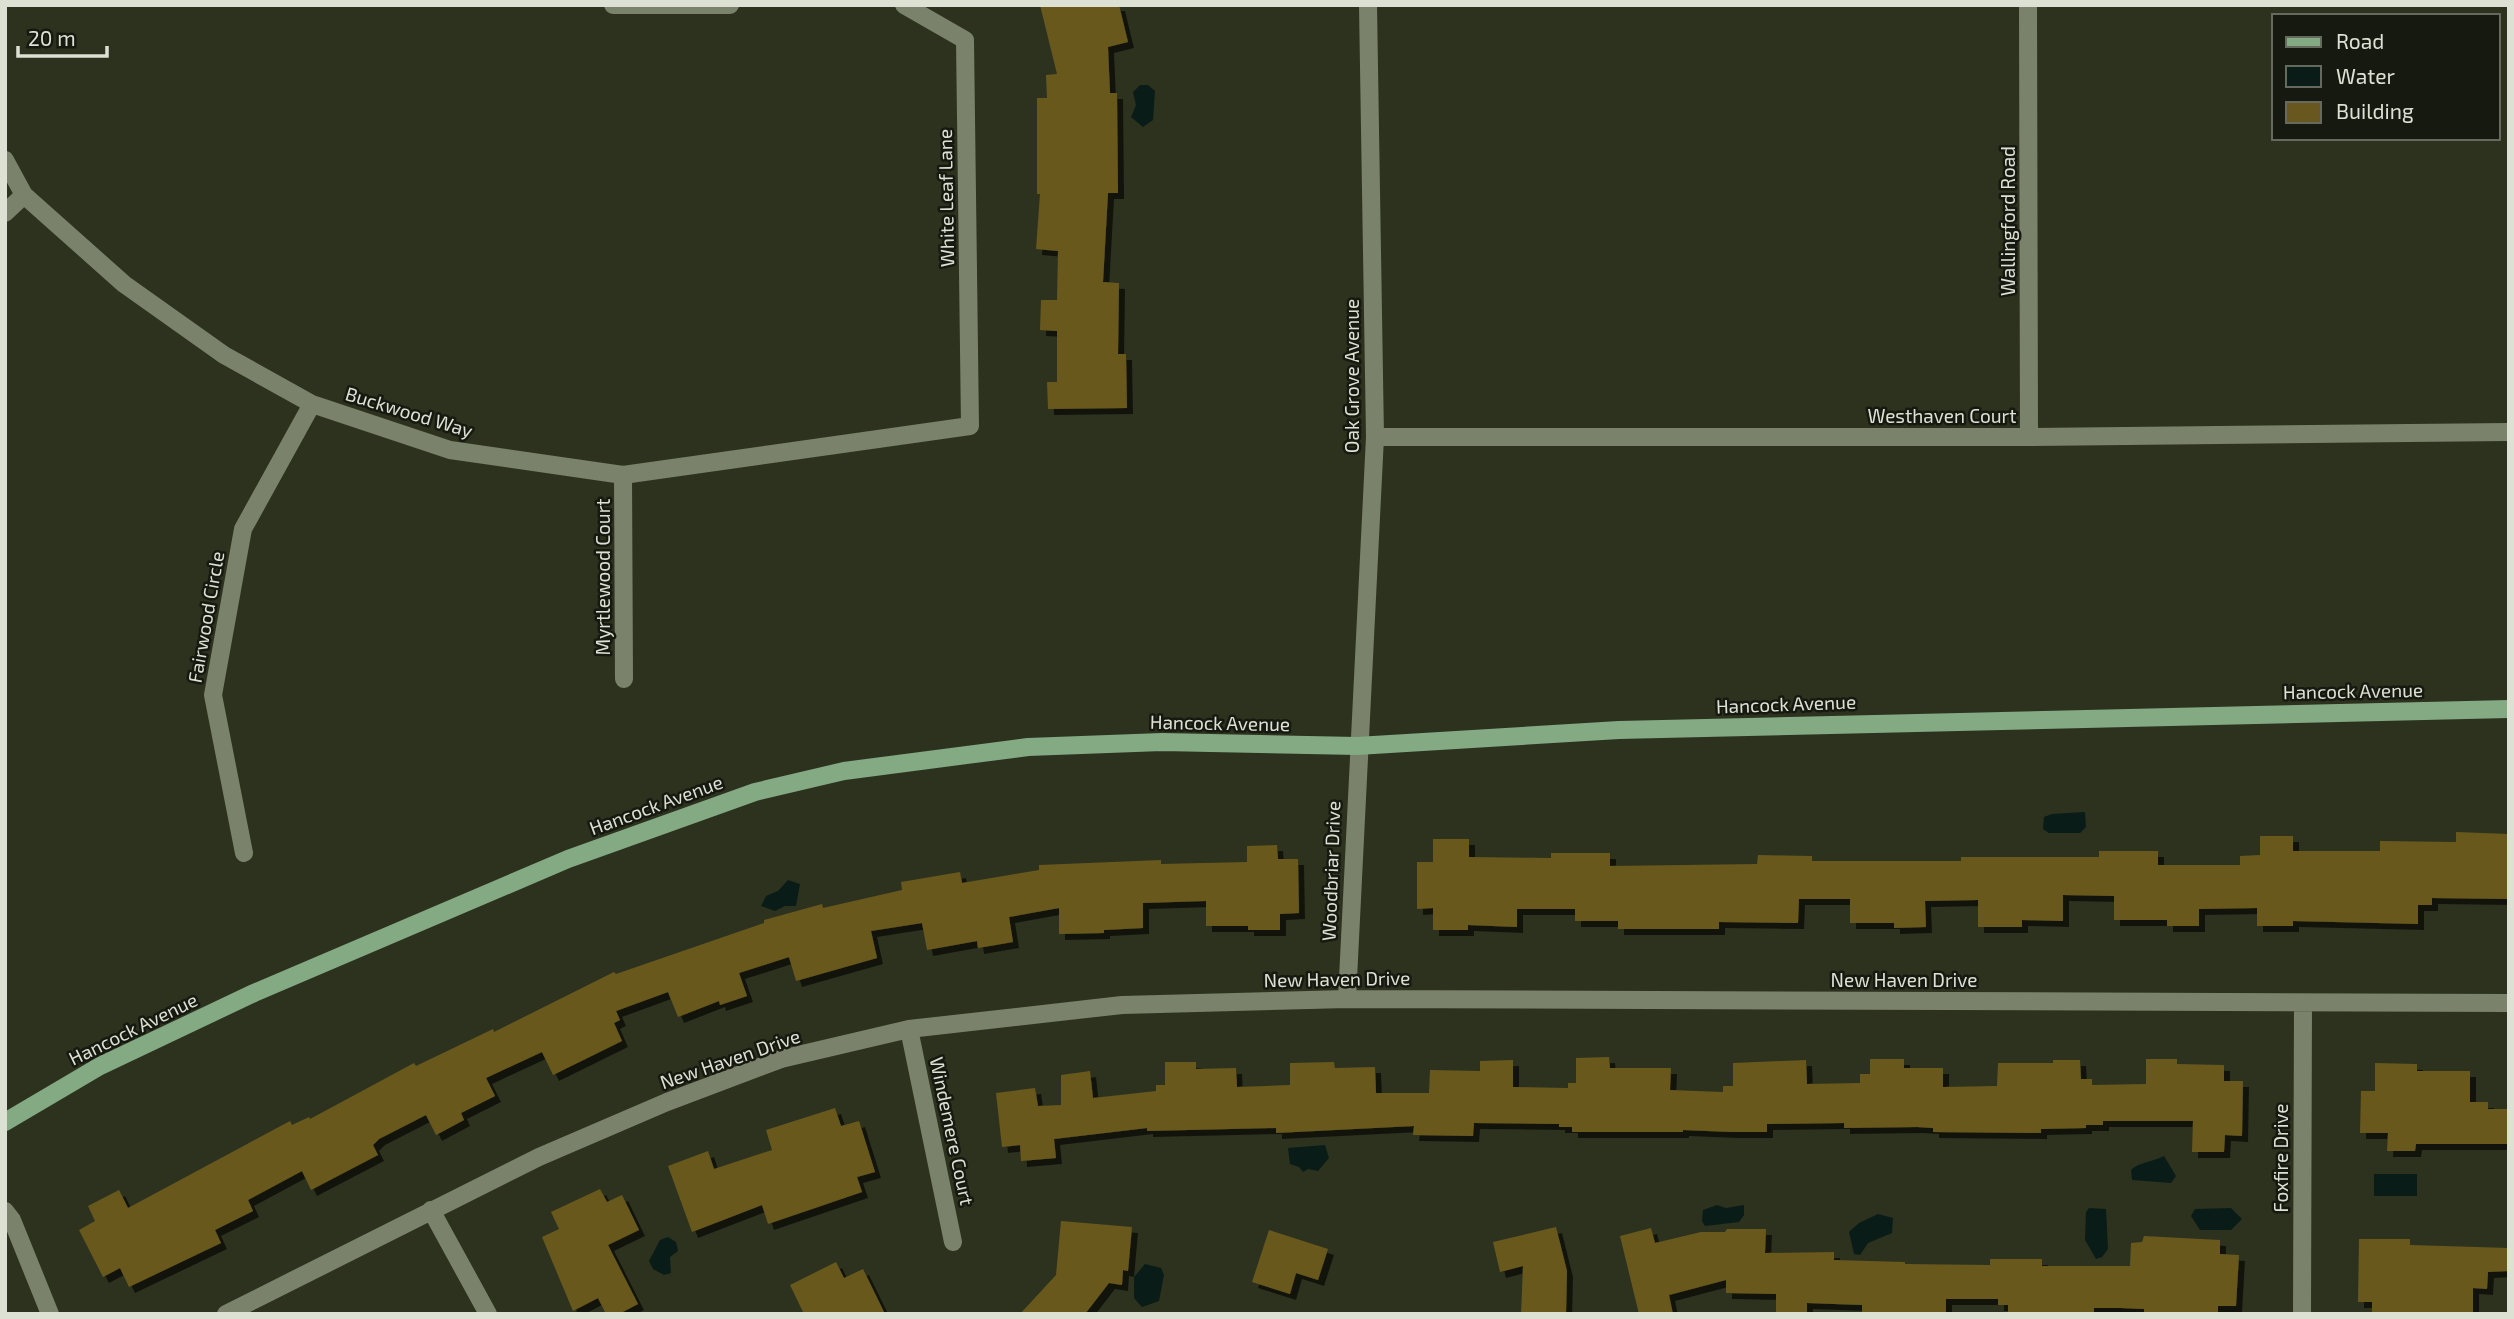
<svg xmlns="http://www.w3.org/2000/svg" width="2514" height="1319" font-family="'Exo 2',sans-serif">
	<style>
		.water { fill: #0a1c18 }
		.building { fill: #68581f; filter: url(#shadow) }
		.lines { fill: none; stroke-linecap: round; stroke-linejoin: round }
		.minor { stroke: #7b826b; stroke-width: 18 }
		.major { stroke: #83aa83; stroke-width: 18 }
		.labels { text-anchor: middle; stroke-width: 5; stroke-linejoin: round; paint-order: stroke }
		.street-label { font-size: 19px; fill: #dde1d4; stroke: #161910 }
	</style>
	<defs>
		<filter id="shadow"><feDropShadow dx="6" dy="6" stdDeviation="0" flood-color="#0009"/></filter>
	</defs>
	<rect width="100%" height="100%" fill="#2c321e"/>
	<path class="water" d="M1140 85H1148L1155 91 1153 120 1143 127 1131 117 1136 105 1133 92Z
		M2085 812 2086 827 2080 833H2049L2043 829 2044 817 2052 814Z
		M788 880 800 884 796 906H785L775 911 761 906 766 896 778 891Z
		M1325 1145 1329 1158 1318 1171 1308 1169 1303 1172 1299 1167 1290 1164 1288 1148Z
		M2164 1156 2176 1176 2171 1183 2132 1180 2131 1170C2139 1162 2153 1162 2164 1156Z
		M2374 1174H2417V1196H2374Z
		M1717 1205 1726 1208 1744 1205V1215L1739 1222 1705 1226 1702 1221 1703 1210Z
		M2231 1208 2242 1219 2231 1230H2200L2191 1216 2195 1209Z
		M2106 1209 2108 1249 2102 1257 2096 1259 2085 1240 2086 1212 2089 1208Z
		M1878 1214 1893 1218 1892 1233 1868 1243 1860 1255 1854 1254 1849 1232 1859 1223Z
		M668 1237 676 1242 678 1251 670 1257 671 1273 664 1275 653 1269 649 1261 660 1240Z
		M1145 1264 1161 1268 1164 1275 1159 1301 1142 1307 1134 1298V1277Z"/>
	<path class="building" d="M1040 5H1119L1128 42 1108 47 1110 93H1117L1118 193H1108L1103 282 1119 283 1118 354H1126L1127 408 1048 409 1047 382H1057V331L1040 330 1041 300H1057L1058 251 1036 249 1040 194H1037V98H1047L1046 75 1057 74Z
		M2456 832 2509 834V899L2432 898V905H2418V924L2293 921V926H2257V908L2199 909V926H2167V920H2114V896L2063 895V921L2022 920V927H1978V900L1925 901 1926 927 1894 928V923H1850V899H1799L1798 923 1719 922V929H1618V921H1575V909H1517V927L1468 925V930H1433V908L1417 909V862H1433V839H1469V857L1551 858V853H1610V866L1757 864 1758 855 1812 856V861H1961V857H2099V851H2158V865H2240V856L2260 855V836H2293V851H2380V841L2456 842Z
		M1277 845 1278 859H1298L1299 913 1280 914V930H1248V926H1206V901L1143 903V928L1104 930V933L1059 934V908L1009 917 1013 942 978 948 977 941 927 950 922 923 871 931 877 958 796 981 789 957 739 973 747 996 720 1005 719 1001 678 1017 668 992 616 1011 620 1020 614 1023 622 1041 553 1075 542 1052 486 1078 495 1096 461 1113 464 1120 436 1135 426 1115 379 1139 373 1145 378 1155 311 1190 302 1171 248 1200 253 1211 215 1230 221 1243 129 1287 120 1268 103 1277 79 1230 95 1221 88 1206 119 1190 128 1208 290 1121 292 1125 309 1117 310 1119 414 1063 416 1066 493 1029 494 1032 614 972 616 974 764 923V920L822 904 823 908 902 890 901 882 960 872 962 883 1039 870V865L1161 860V864L1247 862V846Z
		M1609 1057 1610 1068H1671L1670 1090 1723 1092V1086H1733V1063L1806 1060 1807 1084 1860 1083V1074H1870V1059H1904V1068H1943V1087L1997 1086 1998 1063H2053V1060H2080L2081 1079H2092V1085L2146 1084V1059H2177V1064L2224 1065V1081H2243L2242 1136 2225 1135 2224 1152H2192L2193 1121H2103V1125H2086V1128L2041 1129V1133L1933 1132V1128L1917 1127 1844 1128V1123L1767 1124V1132H1731L1683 1130V1132H1572V1127H1559V1124L1474 1123 1473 1136 1413 1135 1414 1126 1276 1133V1128L1147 1131V1128L1054 1139 1056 1158 1021 1161 1020 1145 1002 1147 996 1093 1035 1088 1038 1106 1061 1105V1075L1090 1071 1093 1098 1156 1091V1085H1165V1062H1196V1069L1236 1068 1237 1087 1290 1085V1063L1334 1062 1335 1068 1375 1067 1376 1093H1429L1430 1070 1480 1071V1061L1513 1060V1087L1568 1088V1083H1576V1058Z
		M2375 1063 2417 1064V1071H2470V1102H2488V1109H2509V1144H2416L2415 1151H2387L2388 1133H2360L2361 1091H2375Z
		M835 1108 841 1126 859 1121 875 1172 857 1177 862 1192 768 1224 762 1205 692 1232 668 1166 708 1151 714 1169 772 1150 766 1130Z
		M600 1189 607 1202 622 1195 639 1230 608 1245 638 1304 619 1314H606L598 1298 573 1311 542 1237 559 1229 551 1212Z
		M1061 1221 1132 1227 1128 1271 1123 1270 1122 1285 1109 1283 1085 1314H1020L1056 1275Z
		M1556 1227 1567 1271 1566 1314H1521L1523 1266 1500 1272 1493 1242Z
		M1651 1228 1655 1243 1701 1232H1725L1727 1229H1766L1765 1253 1834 1252V1260L1905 1262V1264L1990 1265V1259H2042V1266H2130L2131 1243 2142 1242 2144 1236 2220 1240V1254L2239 1255 2236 1306H2218V1314H2144V1309L2121 1308H2094V1314H2008V1305H1998V1299H1946V1314H1862V1305L1807 1303V1312H1776V1294L1726 1293V1280L1669 1295 1673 1314H1639L1620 1236Z
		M1269 1230 1328 1249 1318 1280 1296 1273 1290 1294 1252 1282Z
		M2359 1239H2410V1245L2509 1248V1271L2488 1272 2487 1289 2473 1288V1314H2372V1302H2358Z
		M836 1262 844 1278 863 1269 885 1314H804L790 1285Z"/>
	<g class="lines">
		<path class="minor" d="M613 5H730
			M2028 5 2029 437
			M5 160 24 195 124 284 224 355 312 404 450 450 623 475 970 426 965 40 904 5
			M5 213 24 195
			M1375 437H2029L2509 432
			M623 475 624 679
			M244 853 213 695 243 529 312 404
			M1347 999 1375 437 1368 5
			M909 1029 953 1242
			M431 1210 488 1314
			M5 1211 12 1220 50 1314
			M226 1314 539 1157 667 1102 781 1059 909 1029 1122 1005 1347 999 2509 1003
			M2302 1314 2303 1003"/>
		<path class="major" d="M5 1122 100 1066 254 993 568 859 755 792 844 771 1028 747 1162 742 1357 746 1619 730 2509 709"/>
	</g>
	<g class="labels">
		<g class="street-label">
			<text transform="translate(946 198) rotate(-91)" y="7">White Leaf Lane</text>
			<text transform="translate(2008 221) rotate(-90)" y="7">Wallingford Road</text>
			<text transform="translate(1352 376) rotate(-90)" y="7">Oak Grove Avenue</text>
			<text transform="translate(409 412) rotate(17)" y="7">Buckwood Way</text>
			<text x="1942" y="423">Westhaven Court</text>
			<text transform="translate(603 577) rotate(-90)" y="7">Myrtlewood Court</text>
			<text transform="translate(206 617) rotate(-80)" y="7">Fairwood Circle</text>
			<text transform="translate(2353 691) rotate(-1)" y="7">Hancock Avenue</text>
			<text transform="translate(1786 704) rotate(-2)" y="7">Hancock Avenue</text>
			<text transform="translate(1220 723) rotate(1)" y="7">Hancock Avenue</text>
			<text transform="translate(656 805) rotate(-20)" y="7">Hancock Avenue</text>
			<text transform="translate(1331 871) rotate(-88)" y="7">Woodbriar Drive</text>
			<text transform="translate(1337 979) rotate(-1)" y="7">New Haven Drive</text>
			<text x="1904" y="987">New Haven Drive</text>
			<text transform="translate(133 1029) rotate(-26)" y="7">Hancock Avenue</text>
			<text transform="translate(730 1059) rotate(-19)" y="7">New Haven Drive</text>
			<text transform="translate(952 1131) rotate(78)" y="7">Windemere Court</text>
			<text transform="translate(2281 1158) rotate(-90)" y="7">Foxfire Drive</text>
		</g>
	</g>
	<rect width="2514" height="1319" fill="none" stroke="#dde1d4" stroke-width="14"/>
	<rect x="2272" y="14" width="228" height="126" fill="#161910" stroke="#66695e" stroke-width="2"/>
	<rect x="2286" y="37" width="35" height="10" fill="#83aa83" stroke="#66695e" stroke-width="2"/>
	<text x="2336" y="49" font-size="21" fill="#dde1d4">Road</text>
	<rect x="2286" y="66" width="35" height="21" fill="#0a1c18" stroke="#66695e" stroke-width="2"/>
	<text x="2336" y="84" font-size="21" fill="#dde1d4">Water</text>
	<rect x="2286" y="102" width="35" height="21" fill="#68581f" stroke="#66695e" stroke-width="2"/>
	<text x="2336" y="119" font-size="21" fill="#dde1d4">Building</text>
	<path d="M18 46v10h89v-10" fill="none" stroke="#dde1d4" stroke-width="3.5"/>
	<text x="28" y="46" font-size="21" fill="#dde1d4" stroke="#161910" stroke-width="5" paint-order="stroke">20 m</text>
</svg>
